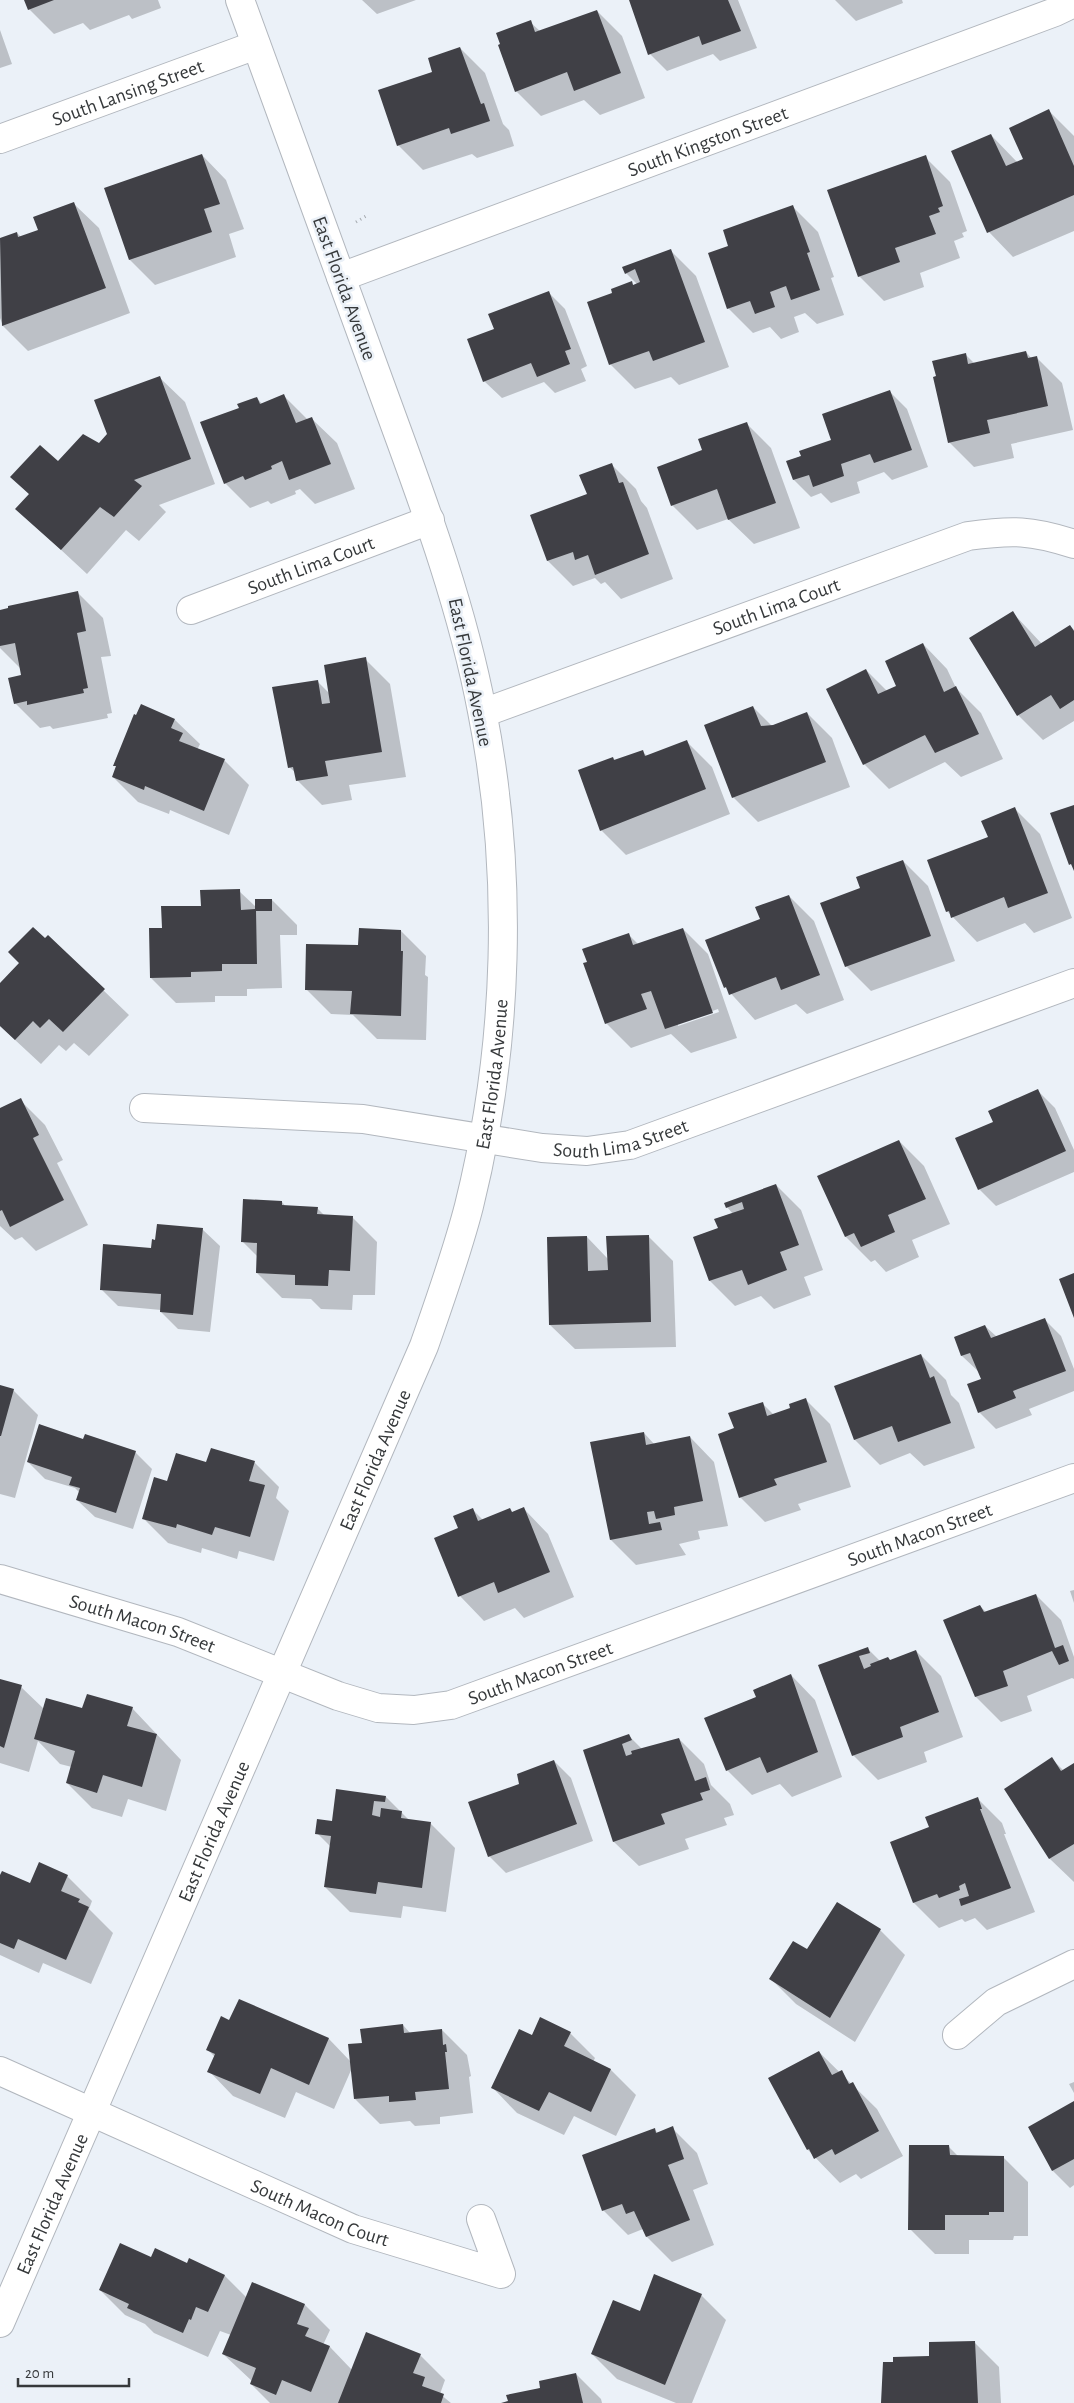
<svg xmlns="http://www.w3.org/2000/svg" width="1074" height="2403" font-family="'Alegreya Sans',sans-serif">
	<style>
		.shadow { fill: #0003; fill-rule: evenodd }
		.building { fill: #404046 }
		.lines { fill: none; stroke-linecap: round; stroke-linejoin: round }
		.minor-casing { stroke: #b2b7be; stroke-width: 30 }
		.tertiary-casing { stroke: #b2b7be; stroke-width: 30 }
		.path { stroke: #a4a9ae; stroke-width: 3; stroke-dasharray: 1 4; stroke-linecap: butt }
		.minor { stroke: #fff; stroke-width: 28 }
		.tertiary { stroke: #fff; stroke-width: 28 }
		.labels { text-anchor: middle; stroke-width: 5; stroke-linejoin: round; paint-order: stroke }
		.street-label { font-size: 20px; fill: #36393b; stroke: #ebf1f8 }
	</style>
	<rect width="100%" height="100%" fill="#ebf1f8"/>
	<path class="shadow" d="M26 0H158L161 8 132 19 129 15 90 30 83 23 54 34 29 9Z
		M362 0H416L377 14Z
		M630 0H738L757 48 720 61 713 54 667 71 650 54Z
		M835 0H902L903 3 856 21Z
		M597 11 622 36 645 98 600 115 584 100 541 116 516 91 530 22 541 32Z
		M0 30 12 64 0 68Z
		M460 48 485 73 503 124 509 130 514 146 477 158 472 154 423 170 398 145 434 73Z
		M1049 111 1074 136V231L1013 257 989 232 953 152 991 135 1017 162 1024 159Z
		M202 155 226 180 244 229 229 234 236 257 155 285 130 260 105 189Z
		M925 157 950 182 967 231 962 233 964 237 954 241 960 258 920 273 924 287 884 301 859 276Z
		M74 204 99 228 130 313 28 351 3 326 0 318V239L17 233 21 237 39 231Z
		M793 207 818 232 834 277 831 278 844 315 817 324 805 313 794 317 799 332 781 339 770 327 753 333 728 308 730 247Z
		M671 251 696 276 729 367 679 385 671 377 635 389 610 364 631 283 634 286 637 284 626 273Z
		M548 292 565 309 587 366 581 369 586 381 555 393 544 382 502 398 484 381 496 329Z
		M1026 352 1032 359 1037 358 1062 383 1073 430 1011 444 1014 458 974 467 949 442 965 354 975 364Z
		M160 378 185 402 215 484 159 505 166 512 139 541 126 530 87 574 17 509 30 495 12 477 58 463 99 445Z
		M890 392 907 409 928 467 892 480 884 472 857 482 860 493 831 503 821 493 811 497 794 480 788 462 833 441Z
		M284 396 308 420 312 419 337 443 355 489 315 504 300 489 295 491 296 494 271 504 268 501 250 508 225 483 240 408 257 398 262 404Z
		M746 423 771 448 800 528 754 544 728 519 697 530 672 505 703 451Z
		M611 464 636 489 641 501 647 508 673 579 621 599 605 582 601 584 595 578 573 586 548 561 532 516 588 495Z
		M78 593 103 618 111 656 101 657 112 713 107 714 108 718 53 729 50 726 40 728 15 703 23 676 21 669 0 648V611Z
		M1013 613 1042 644 1070 626 1074 630V721L1043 740 1018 715Z
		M923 644 947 669 956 688 981 713 1003 759 961 777 945 762 889 789 864 764 827 689 866 670 887 691 898 686Z
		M365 659 390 684 406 777 349 785 352 800 322 805 297 780 296 773 289 767 317 681 330 694Z
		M753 707 772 726 807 713 832 738 850 787 758 822 733 797Z
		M175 720 200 744 197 750 224 760 249 785 229 835 170 810 169 814 138 802 113 777 117 767 115 765Z
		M687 742 712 767 730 814 626 855 601 830 613 758 616 761 642 751 647 756Z
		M1015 809 1040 834 1072 918 1034 933 1025 923 977 942 947 911 989 837Z
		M903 861 928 886 955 961 871 991 846 966 861 889Z
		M239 891 257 908 272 900 297 925V935H280L282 988 247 989V996H215V1002L176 1003 151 978 202 907Z
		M789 896 814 921 844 1000 807 1014 796 1004 755 1020 725 987 762 920Z
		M683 929 708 954 737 1038 691 1053 671 1034 631 1048 606 1023 628 934 639 945ZM718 1009 719 1012 678 1026V1023Z
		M401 931 426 956 425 975 428 977 426 1040 377 1039 353 1015 331 1014 306 989 359 947Z
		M48 937 129 1015 89 1056 74 1043 66 1051 59 1045 41 1064 0 1026V985Z
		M1038 1091 1055 1108 1074 1150V1172L996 1206 979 1189 994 1122Z
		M20 1100 45 1125 63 1160 57 1163 88 1225 36 1251 22 1237 15 1240 0 1226V1110Z
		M899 1141 924 1166 950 1224 912 1240 919 1257 886 1272 875 1260 871 1262 846 1237 819 1177Z
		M776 1185 801 1210 823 1270 804 1277 811 1295 774 1309 761 1296 735 1306 710 1281 694 1237 720 1228 733 1214 727 1207Z
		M282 1202 286 1207 317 1208 325 1216 352 1217 377 1242 375 1295H353L352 1310 321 1309 311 1299 282 1298 257 1273 258 1257 242 1241Z
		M202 1229 220 1246 210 1332 178 1329 161 1312V1310L118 1306 101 1289 152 1249Z
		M648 1236 673 1261 676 1347 575 1349 550 1325 587 1237 608 1259Z
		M1044 1319 1061 1336 1074 1369V1391L1029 1409 1032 1415 996 1429 979 1412 982 1379 980 1373 962 1356 955 1337 985 1326 997 1337Z
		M921 1355 946 1380 951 1395 959 1403 975 1448 924 1466 910 1453 880 1465 855 1440 836 1386Z
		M0 1386 13 1390 38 1415 15 1498 0 1494Z
		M806 1400 830 1424 851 1487 798 1504 801 1510 765 1522 740 1497 735 1429 762 1403 774 1415 792 1409Z
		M644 1433 655 1445 690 1437 714 1462 728 1526 698 1531 700 1539 679 1544 686 1555 636 1565 611 1540 592 1443Z
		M84 1440 135 1452 152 1469 133 1529 95 1517 77 1500 80 1493 75 1488 45 1479 28 1462Z
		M254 1462 279 1487 276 1498 289 1511 274 1561 239 1551 237 1559 202 1548 201 1553 168 1543 143 1518 168 1483 207 1464Z
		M472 1509 483 1520 524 1509 548 1534 574 1597 524 1618 515 1608 484 1621 460 1596V1529Z
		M1074 1590V1603L1070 1591Z
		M1036 1595 1061 1620 1074 1657V1679L1072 1678 1027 1696 1032 1711 1001 1722 976 1697 945 1621 980 1606 987 1613Z
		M867 1648 880 1661H891L916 1651 941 1676 963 1737 924 1752 927 1762 878 1780 853 1755 819 1666Z
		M791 1675 815 1700 842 1777 792 1797 780 1784 752 1795 727 1770Z
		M0 1680 21 1687 44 1709 132 1708 181 1760 166 1811 128 1799 122 1817 92 1808 67 1783 72 1767 60 1764 38 1741 29 1772 0 1763Z
		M629 1736 642 1749 679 1739 704 1764 711 1785 730 1804 734 1815 724 1818 727 1825 685 1839 689 1849 639 1866 614 1842 585 1751Z
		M1052 1759 1064 1771 1074 1764V1882L1050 1859 1006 1789Z
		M554 1761 571 1778 593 1841 506 1873 489 1856 521 1784Z
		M337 1790 386 1797 410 1821 430 1823 455 1848 446 1912 403 1906 401 1918 350 1912 325 1887 331 1847 317 1833 333 1822Z
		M978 1799 1002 1823 1006 1834H1004L1035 1912 987 1930 975 1918 965 1922 962 1919 939 1928 914 1903 892 1842 930 1828Z
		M67 1876 92 1901 89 1909 113 1933 91 1984 43 1963 39 1973 0 1955V1878L31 1884Z
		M880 1930 905 1955 855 2042 796 2004 771 1979 807 1951Z
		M239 2001 329 2039 351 2062 363 2044 403 2025 411 2034 442 2030 467 2055 471 2076 469 2077 473 2113 440 2117V2124L415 2126 410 2121 380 2124 355 2099 352 2068 334 2109 296 2092 285 2118 233 2096 209 2071 215 2057 208 2050 230 2021Z
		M570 2033 595 2058 593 2062 611 2070 636 2095 616 2136 574 2116 564 2135 517 2113 493 2088 532 2037Z
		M819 2052 877 2109 903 2156 861 2179 856 2174 840 2183 808 2150Z
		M1074 2082V2093L1069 2084Z
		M1074 2103V2185L1070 2188 1053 2171 1029 2128Z
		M672 2128 697 2153 708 2184 693 2190 714 2245 672 2262 647 2237 643 2229 628 2235 603 2210 655 2130 658 2133Z
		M949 2147 959 2157H1003L1028 2182V2236H1014L1013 2240H969V2254H935L910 2229Z
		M152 2259 187 2265 225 2276 247 2298 253 2284 305 2305 330 2330 323 2345 330 2347 352 2370 420 2355 445 2380 440 2394 451 2403H270L251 2384 252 2381 223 2354 231 2335 220 2331 208 2357 154 2333 145 2324 125 2315 100 2290Z
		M701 2295 726 2320 692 2403H676L617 2379 592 2354 640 2312Z
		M974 2342 999 2367 1001 2403H882V2383L930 2358Z
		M576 2374 601 2399 602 2403H503Z"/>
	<path class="building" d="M24 0H54L28 10Z
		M629 0H728L741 31 702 45 699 36 648 55Z
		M597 10 621 73 574 91 567 72 515 92 498 45 500 44 496 33 531 20 535 32Z
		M460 47 481 104 484 103 490 121 451 134 449 128 397 146 378 90 432 72 428 58Z
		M1049 109 1074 166V195L987 233 951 151 991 134 1006 166 1023 159 1009 128Z
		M202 154 220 204 204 209 212 232 129 260 104 188Z
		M926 155 943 206 938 208 940 212 929 216 936 234 895 248 900 262 858 277 827 190Z
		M74 202 106 288 2 326 0 238 17 232 18 237 38 230 33 217Z
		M793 205 810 252 807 253 820 290 791 300 786 286 770 292 775 307 755 314 750 301 727 309 708 253 728 246 723 230Z
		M671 249 705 342 653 361 649 351 609 365 587 302 612 293 611 289 632 281 633 285 640 282 635 269 625 274 622 267Z
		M549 291 571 349 565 351 570 364 537 377 531 363 483 382 467 339 494 329 488 314Z
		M1026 351 1028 358 1037 356 1048 406 987 420 990 433 948 443 933 377 936 376 932 361 966 353 968 364Z
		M160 376 191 459 134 480 142 486 114 517 100 507 61 550 15 509 29 494 10 477 40 445 58 461 83 434 99 443 107 434 94 400Z
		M890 390 912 450 874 463 870 454 841 464 844 476 813 487 809 475 793 480 786 461 801 456 799 451 831 440 822 414Z
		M284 394 296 423 312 417 331 464 289 480 282 461 271 466 272 469 245 480 243 476 224 484 200 422 239 408 237 404 257 397 260 404Z
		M747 422 776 503 728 520 717 489 671 506 657 467 702 450 698 439Z
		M612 463 619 483 623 482 649 554 595 575 588 555 575 560 573 552 547 561 530 515 587 494 579 475Z
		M78 591 86 631 77 633 88 688 83 689 84 693 27 705V701L14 704 8 678 21 675 15 643 0 646V610L8 608V606Z
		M1013 611 1035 647 1070 625 1074 631V700L1060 709 1051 695 1017 716 969 638Z
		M923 643 944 692 956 686 979 734 935 753 925 735 863 765 826 689 866 669 878 694 896 686 885 661Z
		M366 657 382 752 325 761 328 776 296 781 293 767 288 768 272 687 318 680 322 704 330 703 324 665Z
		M141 704 175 719 171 728 183 733 179 741 225 759 204 811 145 786 144 790 112 777 116 766H113L134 714 136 715Z
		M753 706 761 726 773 725 807 712 826 762 732 798 704 725Z
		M687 740 706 789 600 831 578 770 613 757 614 760 643 750 645 756Z
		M1074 805V871L1071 864 1069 865 1050 813Z
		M1015 807 1048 893 1008 908 1004 897 951 918 949 911 946 912 927 860 988 837 981 821Z
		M903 860 931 936 845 967 820 903 860 888 856 877Z
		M240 889 241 910 255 909V899H272V911H256L257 964H222V971L191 972V977L150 978 149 928H162L161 906H201L200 890Z
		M789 895 820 975 781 990 776 977 729 995 726 987 724 988 705 940 760 919 755 907Z
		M33 927 45 938 48 935 105 989 63 1032 49 1019 40 1028 33 1021 15 1040 0 1026V983L19 963 8 952Z
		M359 928 401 930V951H403L401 1016 350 1014 352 991 305 990 306 944 358 945Z
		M683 928 713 1013 665 1029 651 991 641 994 647 1009 605 1024 583 963 587 962 582 949 629 933 633 945Z
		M1038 1089 1066 1151 978 1190 955 1138 993 1122 988 1111Z
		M21 1098 39 1135 33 1138 64 1200 10 1227 2 1210 0 1211V1108Z
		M899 1140 926 1199 888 1215 895 1232 861 1247 854 1233 845 1237 817 1176Z
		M776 1184 799 1245 780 1252 787 1270 748 1285 742 1270 709 1281 693 1237 718 1228 714 1219 744 1209 742 1202 726 1208 724 1203Z
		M243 1199 282 1201V1205L318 1207 317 1214 353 1216 350 1271 329 1270 328 1286 295 1285V1275L256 1273 257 1243 241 1242Z
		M157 1224 203 1228 193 1315 160 1312 161 1294 100 1290 103 1244 151 1248 152 1239 155 1240Z
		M649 1235 651 1322 549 1325 547 1237 587 1236 588 1271 608 1270 606 1236Z
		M1074 1273V1318L1059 1279Z
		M1045 1318 1066 1371 1013 1391 1016 1398 978 1413 967 1384 981 1379 970 1353 961 1356 954 1337 985 1325 991 1338Z
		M921 1354 930 1378 934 1376 951 1423 898 1442 892 1426 854 1440 834 1386Z
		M0 1385 14 1389 1 1436H0Z
		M806 1398 827 1462 774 1479 777 1485 739 1498 718 1434 734 1428 728 1413 763 1402 767 1416 790 1408 789 1404Z
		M39 1424 83 1439 85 1434 136 1451 116 1513 76 1500 80 1488 69 1485 72 1477 27 1462Z
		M644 1432 646 1445 690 1436 703 1501 674 1507 675 1515 656 1519 654 1511 647 1512 649 1524 660 1522 662 1530 610 1540 590 1442Z
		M211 1448 255 1461 249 1481 265 1485 250 1537 215 1527 212 1535 177 1524 176 1528 142 1519 154 1477 167 1481 176 1453 206 1462Z
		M524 1507 550 1572 498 1593 494 1582 458 1597 434 1538 458 1528 453 1516 473 1508 478 1521 510 1508 512 1512Z
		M1036 1594 1055 1648 1063 1645 1069 1661 1059 1665 1052 1651 1003 1671 1008 1686 975 1697 943 1620 980 1605 984 1612Z
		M868 1647 870 1653 859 1656 864 1669 871 1666 870 1664 888 1657 890 1660 916 1650 939 1712 900 1727 903 1737 852 1756 818 1665Z
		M791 1674 818 1752 767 1773 760 1757 726 1771 704 1718 756 1697 753 1690Z
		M0 1679 22 1685 4 1748 0 1746Z
		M87 1694 133 1707 127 1726 157 1734 142 1787 103 1775 97 1793 66 1783 75 1751 34 1739 46 1698 82 1708Z
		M629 1734 632 1740 622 1744 626 1756 632 1754 631 1751 679 1738 695 1781 706 1777 710 1790 700 1793 703 1800 661 1814 665 1824 613 1842 583 1750Z
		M1052 1757 1061 1771 1074 1763V1844L1049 1859 1004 1789Z
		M554 1760 577 1824 488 1857 468 1802 519 1784 517 1774Z
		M336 1789 386 1796 385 1802 374 1801 372 1815 380 1817 381 1808 402 1811 401 1818 431 1822 422 1888 378 1882 376 1894 324 1887 331 1836 315 1834 317 1819 332 1821Z
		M978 1797 982 1809H980L1011 1888 961 1906 959 1899 969 1896 965 1883 959 1886 960 1890 939 1898 937 1894 913 1903 890 1842 929 1827 925 1817Z
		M39 1862 68 1875 61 1891 80 1899 78 1902 89 1907 66 1960 18 1939 14 1949 0 1943V1875L2 1871 30 1883Z
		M837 1902 881 1929 830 2018 769 1979 793 1941 807 1949Z
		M239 1999 329 2038 309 2085 271 2068 260 2094 207 2072 215 2054 206 2050 221 2016 229 2020Z
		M540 2017 571 2032 564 2046 611 2069 591 2112 549 2092 539 2111 491 2088 519 2029 532 2035Z
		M403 2024 404 2033 442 2029 443 2045 446 2044 447 2052H445L449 2089 415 2092 416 2100 389 2102V2096L354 2099 348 2044 362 2043 360 2029Z
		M819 2051 832 2075 842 2070 849 2084 853 2082 879 2131 835 2155 832 2149 814 2159 809 2149 807 2150 768 2078Z
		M1074 2101V2159L1052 2171 1028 2127Z
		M673 2126 684 2159 668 2165 690 2220 646 2237 634 2211 626 2214 622 2204 602 2211 582 2155 655 2128 656 2133Z
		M909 2145H949L950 2155 1004 2156V2212H989V2215H945V2230H908Z
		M120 2243 151 2257 155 2248 187 2263 189 2258 225 2275 208 2312 196 2307 191 2320 189 2319 183 2333 127 2308 129 2304 99 2290Z
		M654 2274 702 2294 665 2385 591 2354 613 2300 640 2311Z
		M252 2282 305 2304 297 2324 309 2328 305 2336 330 2346 311 2392 282 2380 276 2395 250 2384 256 2368 222 2354Z
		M366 2332 421 2354 413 2373 425 2377 422 2386 444 2394 441 2403H338Z
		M975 2341 978 2403H881L883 2362H893V2357L929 2356V2342Z
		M576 2373 583 2403H501L508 2401 506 2395 540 2388 539 2381Z"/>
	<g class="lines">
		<g class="minor-casing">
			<g id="minor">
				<path id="s1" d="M0 139 256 45"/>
				<path id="s2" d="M341 277 1055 12 1074 3"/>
				<path id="s3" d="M191 610 430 520"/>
				<path id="s4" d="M483 713 968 536C1012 530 1031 530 1074 544"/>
				<path id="s5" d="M144 1108 363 1119 542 1148 587 1151 630 1145 1074 983"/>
				<path id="s6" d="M0 1579 178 1632 338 1696 378 1708 414 1710 451 1705 1074 1478"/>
				<path d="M957 2035 996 2002 1074 1964"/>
				<path id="s7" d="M0 2071 353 2229 501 2274 481 2219"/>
			</g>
		</g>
		<g class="tertiary-casing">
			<g id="tertiary">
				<path id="s8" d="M0 2323 424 1346C440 1300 457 1253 469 1206 509 1045 514 873 482 711 460 595 417 486 377 376 331 251 286 125 240 0"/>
			</g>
		</g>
		<path class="path" d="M356 222 366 216"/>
		<use href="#minor" class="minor"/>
		<use href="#tertiary" class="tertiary"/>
	</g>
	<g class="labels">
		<g class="street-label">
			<text dy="7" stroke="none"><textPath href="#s1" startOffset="136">South Lansing Street</textPath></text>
			<text dy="7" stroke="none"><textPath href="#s2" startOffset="391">South Kingston Street</textPath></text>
			<text transform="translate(345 288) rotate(70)" y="7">East Florida Avenue</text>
			<text dy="7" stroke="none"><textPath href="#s3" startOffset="128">South Lima Court</textPath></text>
			<text dy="7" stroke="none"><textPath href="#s4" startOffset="312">South Lima Court</textPath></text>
			<text transform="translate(471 672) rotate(78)" y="7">East Florida Avenue</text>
			<text dy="7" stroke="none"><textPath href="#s8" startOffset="1346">East Florida Avenue</textPath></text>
			<text dy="7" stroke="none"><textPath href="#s5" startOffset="481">South Lima Street</textPath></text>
			<text dy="7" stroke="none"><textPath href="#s8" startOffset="941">East Florida Avenue</textPath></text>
			<text dy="7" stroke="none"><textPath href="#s6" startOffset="972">South Macon Street</textPath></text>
			<text dy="7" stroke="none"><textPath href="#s6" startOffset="149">South Macon Street</textPath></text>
			<text dy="7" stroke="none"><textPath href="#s6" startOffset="568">South Macon Street</textPath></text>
			<text dy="7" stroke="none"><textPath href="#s8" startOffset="536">East Florida Avenue</textPath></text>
			<text dy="7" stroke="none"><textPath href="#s8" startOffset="130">East Florida Avenue</textPath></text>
			<text dy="7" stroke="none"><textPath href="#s7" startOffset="350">South Macon Court</textPath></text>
		</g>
	</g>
	<path d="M18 2378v8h111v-8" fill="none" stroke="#36393b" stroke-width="2.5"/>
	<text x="25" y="2378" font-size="15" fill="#36393b" stroke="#ebf1f8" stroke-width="4" paint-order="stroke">20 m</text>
</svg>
